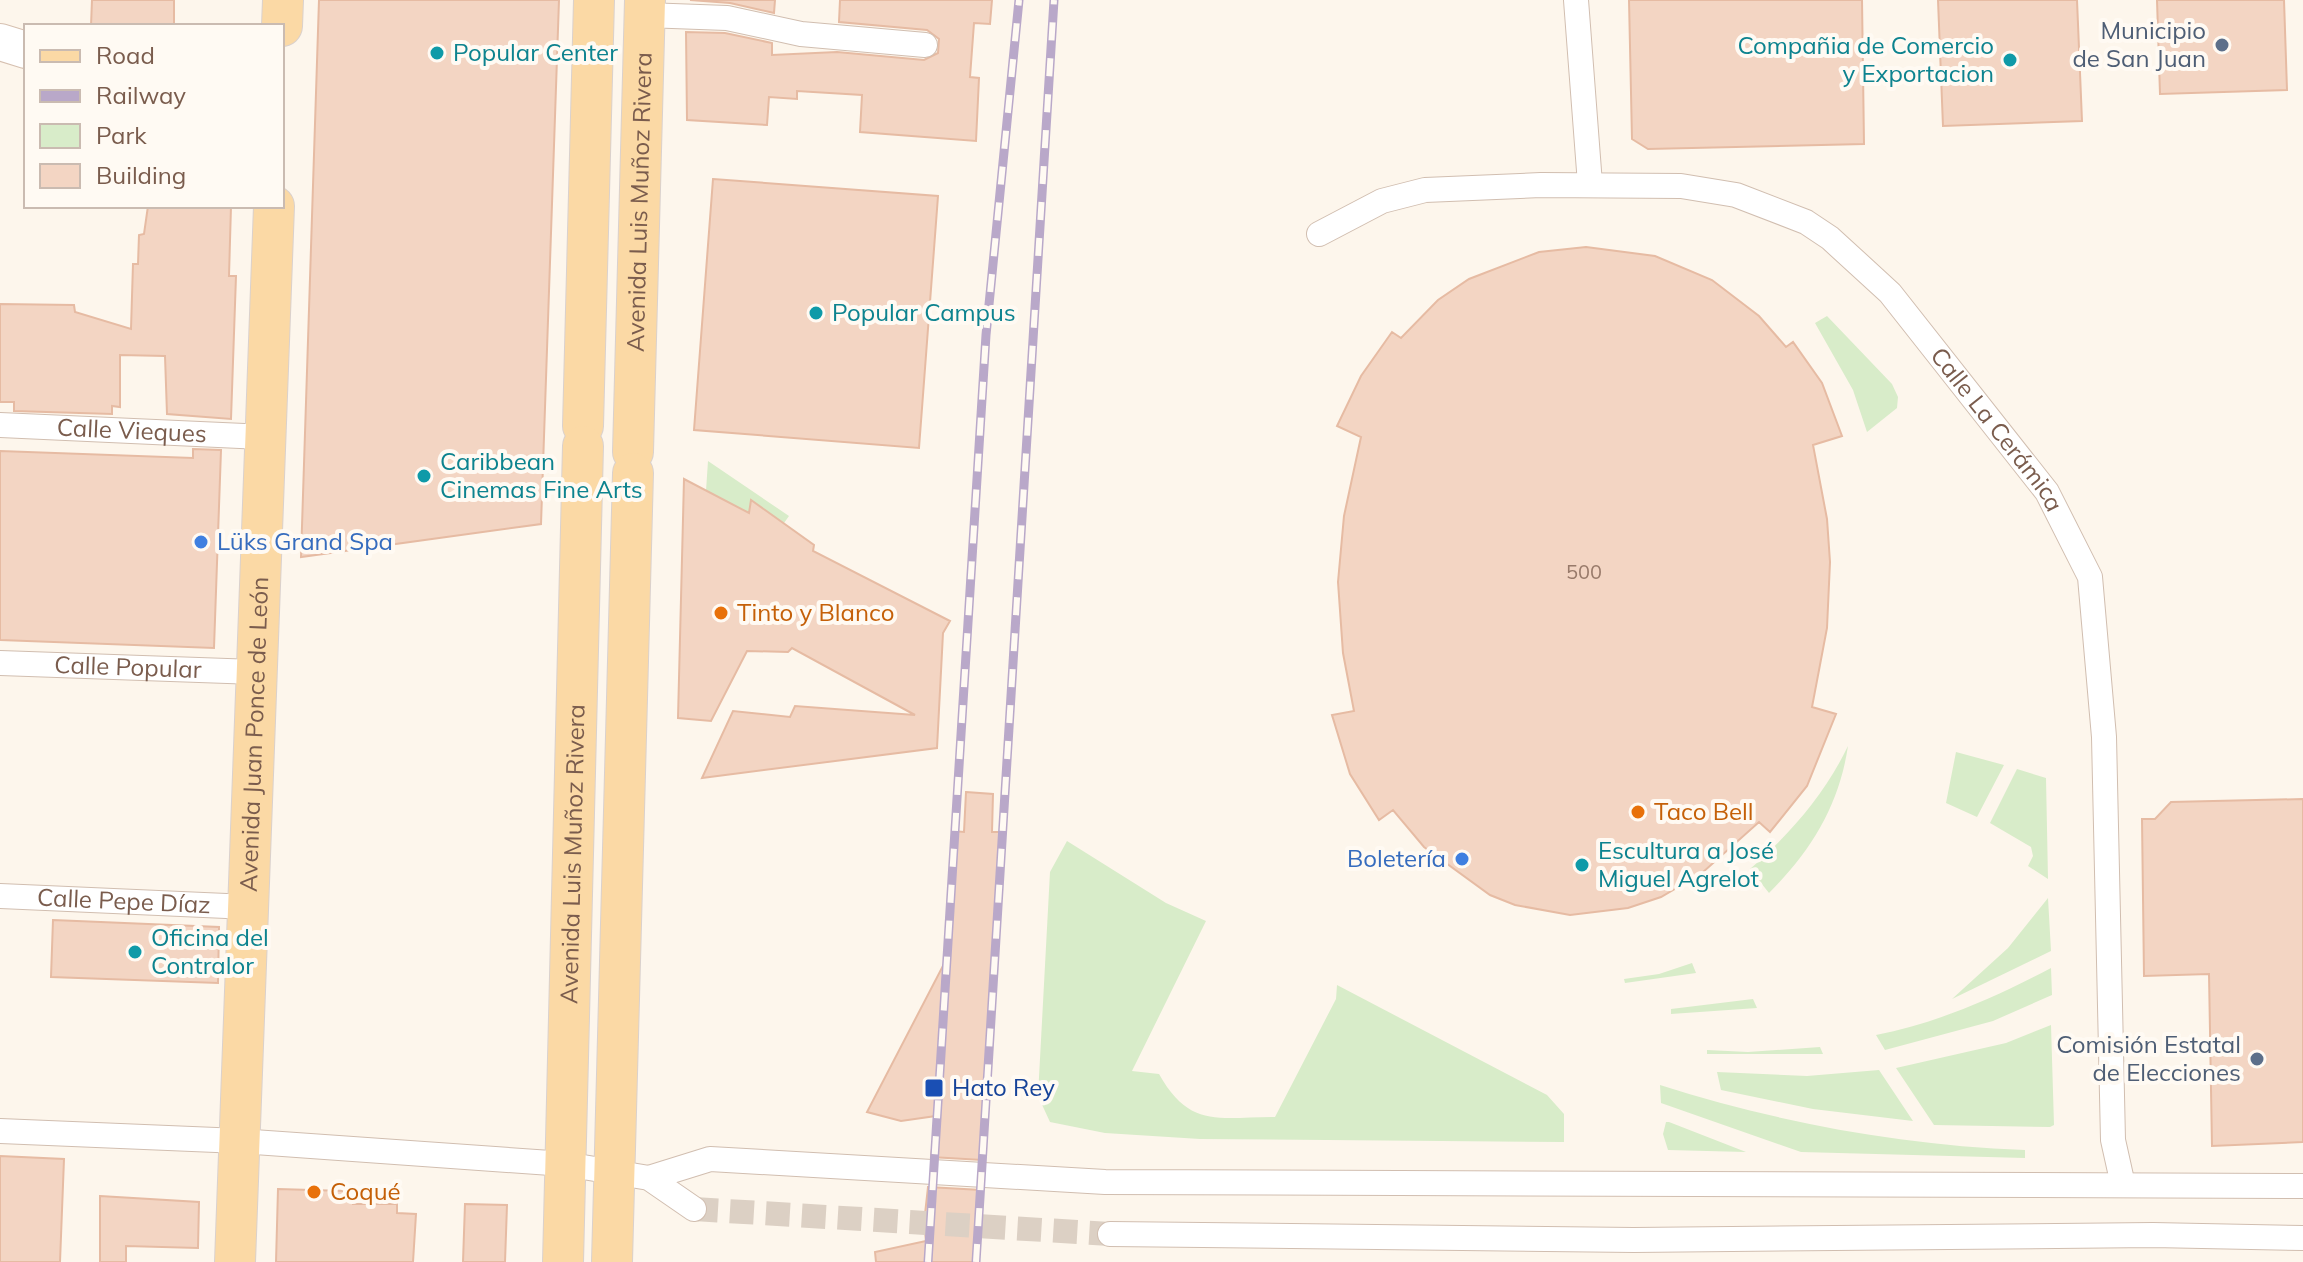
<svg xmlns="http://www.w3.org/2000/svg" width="2303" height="1262" font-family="Mulish,sans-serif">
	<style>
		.green { fill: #d8ecc9 }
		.building { fill: #f3d5c3; stroke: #e6bba3; stroke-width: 2 }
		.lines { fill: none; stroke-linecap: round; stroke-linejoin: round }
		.street-tunnel { stroke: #dcd0c4; stroke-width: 24; stroke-dasharray: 24 12; stroke-linecap: butt }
		.street-casing { stroke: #d1beb0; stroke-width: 26 }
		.secondary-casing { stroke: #d6c0b0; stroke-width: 38 }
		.primary-casing { stroke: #dad1cd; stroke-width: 42 }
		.street { stroke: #fff; stroke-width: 24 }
		.secondary { stroke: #fff; stroke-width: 36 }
		.primary { stroke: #fbd9a5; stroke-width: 40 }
		.rail-casing { stroke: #b9a8c9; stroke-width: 9 }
		.rail { stroke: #fffaf3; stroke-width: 6; stroke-dasharray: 18; stroke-linecap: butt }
		.service-dot { fill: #5c6f8a; stroke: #fffaf3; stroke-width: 3 }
		.culture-dot { fill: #0f9aa8; stroke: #fffaf3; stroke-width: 3 }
		.shop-dot { fill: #3f7fe0; stroke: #fffaf3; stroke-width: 3 }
		.food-dot { fill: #e8710a; stroke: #fffaf3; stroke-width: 3 }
		.transit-dot { fill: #1a4fb4; stroke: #fffaf3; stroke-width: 3 }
		.labels { text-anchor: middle; stroke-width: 8; stroke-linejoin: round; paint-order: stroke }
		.number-label { font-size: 20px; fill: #987a6a }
		.service-label { font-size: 24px; fill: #4e5e75; stroke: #fffaf3; text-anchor: end }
		.culture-label { font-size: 24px; fill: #0d838f; stroke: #fffaf3; text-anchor: start }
		.street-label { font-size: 24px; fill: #7a5c4d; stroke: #fffaf3 }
		.shop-label { font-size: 24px; fill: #366cbe; stroke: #fffaf3; text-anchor: start }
		.food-label { font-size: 24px; fill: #c56008; stroke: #fffaf3; text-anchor: start }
		.transit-label { font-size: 24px; fill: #164399; stroke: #fffaf3; text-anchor: start }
	</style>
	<rect width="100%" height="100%" fill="#fdf6ec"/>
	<path class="green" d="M1827 316 1892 384 1898 397 1897 408 1867 432 1853 390 1815 323Z
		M708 461 789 516 784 523 751 500 749 513 706 491Z
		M1848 746C1839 806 1811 851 1769 893L1750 869C1790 834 1825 794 1848 746Z
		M1956 752 2004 765 1977 817 1946 803Z
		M2017 769 2046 778 2048 879 2028 866 2033 856 2031 847 1990 823Z
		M1067 841 1166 903 1206 921 1132 1071 1159 1074C1190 1129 1219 1117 1275 1117L1336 999 1337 985 1547 1095 1564 1114V1142L1200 1139 1105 1133 1050 1122 1038 1096 1050 872Z
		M2048 898 2051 951 1952 999 2008 948Z
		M1692 963 1696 973 1625 983 1624 979 1659 974Z
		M2051 968 2052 995 1993 1021 1885 1050 1876 1035C1938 1023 1996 997 2051 968Z
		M1753 999 1757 1008 1671 1014V1009Z
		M2051 1025 2054 1125 2050 1127 1934 1125 1896 1068 2006 1043Z
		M1820 1047 1823 1054H1707V1050L1748 1052Z
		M1879 1070 1913 1121 1813 1109 1721 1090 1717 1072 1807 1076Z
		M1660 1085C1780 1123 1900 1145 2025 1150V1158L1801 1152 1661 1103Z
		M1666 1122H1669L1746 1152 1668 1150 1663 1134Z"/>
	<path class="building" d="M92 0H174V26H91Z
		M319 0H559L541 524 301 557Z
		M690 0H775L774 13 730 3Z
		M840 0H992L990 24 974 23 970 77 979 78 976 141 860 132 862 95 797 91V99L769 97 767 125 687 120 686 32 725 33 772 43V55L837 52 924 60 938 53 939 39 927 30 839 22Z
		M1629 0H1862L1864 144 1648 149 1632 139Z
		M1938 0H2077L2082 121 1943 126Z
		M2157 0H2284L2287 90 2160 94Z
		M713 179 938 196 919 448 694 430Z
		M148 206H231L229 276H236L231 419 167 414 165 356 120 355V407L112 406V414L14 411V402H0V304L74 305 75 312 131 329 133 264H138L139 235 144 234Z
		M1586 247 1655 256 1712 280 1759 316 1786 347 1793 342 1822 383 1842 436 1813 445 1827 519 1830 562 1827 628 1812 707 1836 714 1807 786 1770 832 1759 822 1702 873 1661 897 1628 908 1570 915 1515 905 1490 895 1424 847 1393 810 1379 820 1350 774 1332 715 1354 711 1343 653 1338 582 1344 516 1361 437 1337 426 1361 376 1392 332 1401 338 1438 300 1469 279 1539 252Z
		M193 449 221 450 214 648 0 640V451L193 458Z
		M684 479 749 513 751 500 814 545 813 551 950 621 943 633 937 748 702 778 733 711 790 717 795 706 915 715 792 648 788 652 747 651 711 721 678 718Z
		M966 792 993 794 992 832H1002L982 1160 931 1157 936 1116 901 1121 867 1112 945 962 953 831 964 832Z
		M2303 799V1142L2212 1146 2209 974 2144 976 2142 819H2155L2171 802Z
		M53 920 219 927 218 983 51 977Z
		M0 1156 64 1159 60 1262H0Z
		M928 1187 981 1190 976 1262H876L875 1252 926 1241 924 1223Z
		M278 1189 345 1191V1200H353V1204H397V1213L416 1214 413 1262H276Z
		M100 1196 199 1202 198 1248 126 1246V1262H100Z
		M465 1204 507 1205 505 1262H463Z"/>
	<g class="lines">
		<path class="street-tunnel" d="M694 1209 1110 1234"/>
		<g class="street-casing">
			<g id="street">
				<path d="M1576 0 1590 184"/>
				<path d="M645 15 727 18 801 34 925 45"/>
				<path id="s1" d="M1319 234 1382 201 1425 190 1541 185 1681 186 1736 195 1806 222 1830 238 1890 293 2047 492 2090 577 2104 737 2113 1140 2123 1185"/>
				<path id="s2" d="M0 425 264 437"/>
				<path id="s3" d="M0 663 256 672"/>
				<path id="s4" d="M0 896 249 907"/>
				<path d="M0 1131 240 1141 565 1164 649 1178 694 1209"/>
				<path d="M649 1178 710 1159 1105 1182 2303 1186"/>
				<path d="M1110 1234 1634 1240 2153 1235 2303 1238"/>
			</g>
		</g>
		<g class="secondary-casing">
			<path id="secondary" d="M0 42 26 50"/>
		</g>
		<g class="primary-casing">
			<g id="primary">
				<path d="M282 26 283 0"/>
				<path d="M583 426 594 0"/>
				<path id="s5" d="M633 452 645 0"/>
				<path id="s6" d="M235 1262 274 206"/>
				<path id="s7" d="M563 1262 583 446"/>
				<path d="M612 1262 633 473"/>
			</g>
		</g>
		<use href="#street" class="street"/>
		<use href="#secondary" class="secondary"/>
		<use href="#primary" class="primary"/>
		<g class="rail-casing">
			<path id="rail" d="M928 1262 986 335 1019 0
				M976 1262 1054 0"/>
		</g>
		<use href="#rail" class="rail"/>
	</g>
	<g class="service-dot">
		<circle cx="2222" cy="45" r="8"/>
		<circle cx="2257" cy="1059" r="8"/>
	</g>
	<g class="culture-dot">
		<circle cx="437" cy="53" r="8"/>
		<circle cx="2010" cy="60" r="8"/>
		<circle cx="816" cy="313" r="8"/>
		<circle cx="424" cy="476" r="8"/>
		<circle cx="1582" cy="865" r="8"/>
		<circle cx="135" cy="952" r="8"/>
	</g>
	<g class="shop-dot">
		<circle cx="201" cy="542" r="8"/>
		<circle cx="1462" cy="859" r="8"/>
	</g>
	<g class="food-dot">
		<circle cx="721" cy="613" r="8"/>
		<circle cx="1638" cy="812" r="8"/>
		<circle cx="314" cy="1192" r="8"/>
	</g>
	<rect class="transit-dot" x="924" y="1078" width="20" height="20" rx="4"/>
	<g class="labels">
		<g class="number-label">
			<text x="1584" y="579">500</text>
		</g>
		<g class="service-label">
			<text x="2206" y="39">Municipio<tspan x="2206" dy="28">de San Juan</tspan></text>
			<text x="2241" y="1053">Comisión Estatal<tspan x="2241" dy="28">de Elecciones</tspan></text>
		</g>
		<g class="culture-label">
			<text x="1994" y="54" text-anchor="end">Compañia de Comercio<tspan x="1994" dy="28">y Exportacion</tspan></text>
			<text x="453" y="61">Popular Center</text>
			<text x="832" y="321">Popular Campus</text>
			<text x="440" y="470">Caribbean<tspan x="440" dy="28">Cinemas Fine Arts</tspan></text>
			<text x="1598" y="859">Escultura a José<tspan x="1598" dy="28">Miguel Agrelot</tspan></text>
			<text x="151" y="946">Oficina del<tspan x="151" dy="28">Contralor</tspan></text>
		</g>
		<g class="street-label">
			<text dy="8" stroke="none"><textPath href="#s5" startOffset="250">Avenida Luis Muñoz Rivera</textPath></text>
			<text dy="8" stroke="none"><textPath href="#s1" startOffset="786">Calle La Cerámica</textPath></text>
			<text dy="8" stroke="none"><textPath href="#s2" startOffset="132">Calle Vieques</textPath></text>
			<text dy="8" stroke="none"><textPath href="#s3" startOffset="128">Calle Popular</textPath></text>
			<text dy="8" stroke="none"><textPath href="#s6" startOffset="528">Avenida Juan Ponce de León</textPath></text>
			<text dy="8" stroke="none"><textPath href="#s7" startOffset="408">Avenida Luis Muñoz Rivera</textPath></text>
			<text dy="8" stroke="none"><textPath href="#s4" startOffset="124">Calle Pepe Díaz</textPath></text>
		</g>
		<g class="shop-label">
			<text x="217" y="550">Lüks Grand Spa</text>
			<text x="1446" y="867" text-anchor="end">Boletería</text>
		</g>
		<g class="food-label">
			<text x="737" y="621">Tinto y Blanco</text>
			<text x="1654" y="820">Taco Bell</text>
			<text x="330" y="1200">Coqué</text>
		</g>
		<g class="transit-label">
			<text x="952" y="1096">Hato Rey</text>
		</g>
	</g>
	<rect x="24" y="24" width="260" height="184" fill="#fffaf3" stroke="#cabbb1" stroke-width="2"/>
	<rect x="40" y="50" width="40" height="12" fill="#fbd9a5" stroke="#cabbb1" stroke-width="2"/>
	<text x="96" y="64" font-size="24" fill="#7a5c4d">Road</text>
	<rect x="40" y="90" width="40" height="12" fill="#b9a8c9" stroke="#cabbb1" stroke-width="2"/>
	<text x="96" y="104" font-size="24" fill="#7a5c4d">Railway</text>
	<rect x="40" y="124" width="40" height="24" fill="#d8ecc9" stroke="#cabbb1" stroke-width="2"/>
	<text x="96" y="144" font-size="24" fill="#7a5c4d">Park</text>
	<rect x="40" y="164" width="40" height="24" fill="#f3d5c3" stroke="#cabbb1" stroke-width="2"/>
	<text x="96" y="184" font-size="24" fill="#7a5c4d">Building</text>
</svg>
